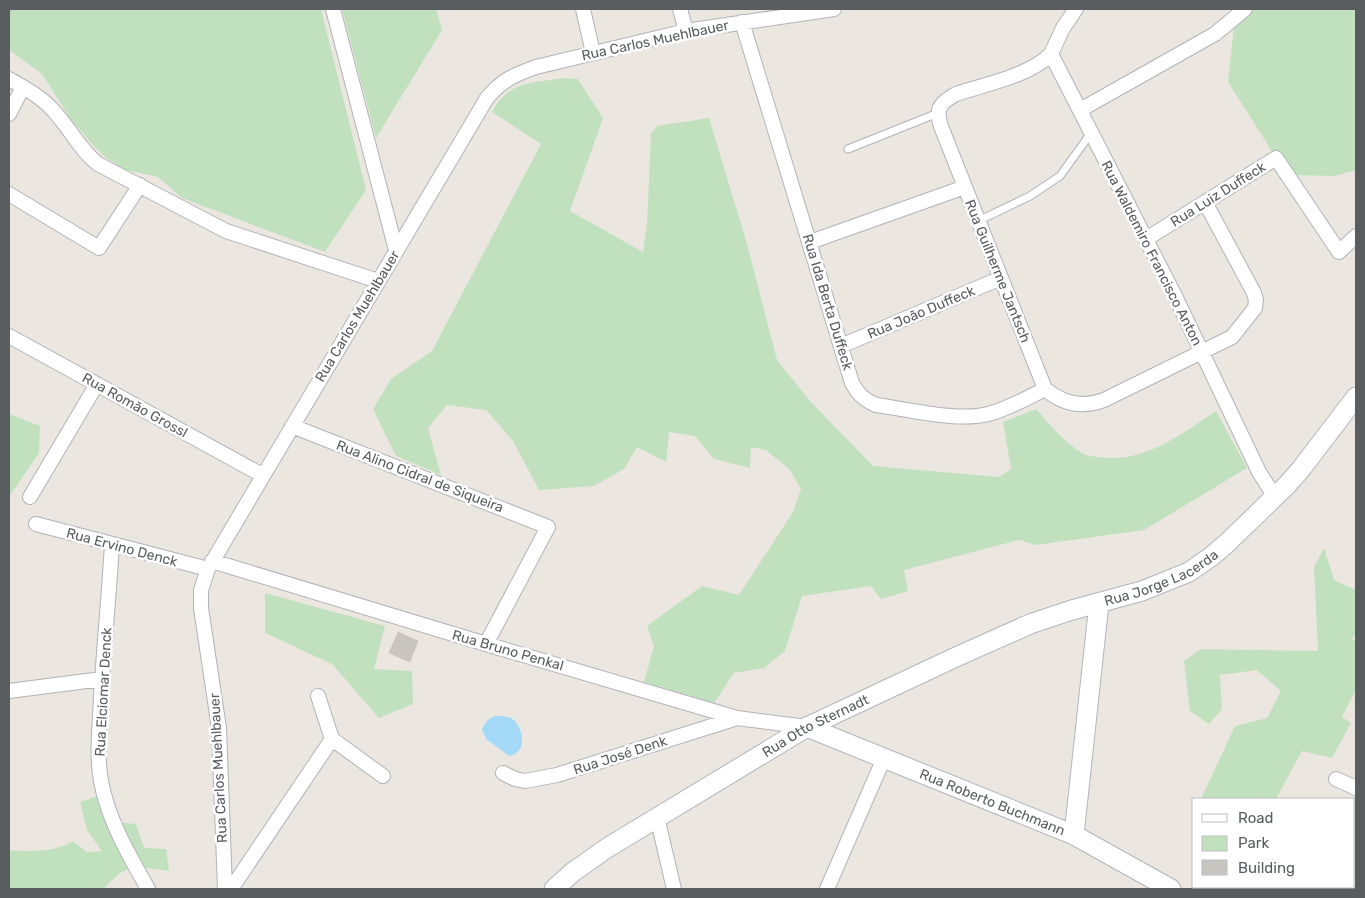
<svg xmlns="http://www.w3.org/2000/svg" width="1365" height="898" font-family="Rubik,sans-serif">
	<style>
		.green { fill: #c1e1be }
		.water { fill: #a4daf7 }
		.building { fill: #c8c4bf; stroke: #cfc8bf }
		.lines { fill: none; stroke-linecap: round; stroke-linejoin: round }
		.lane-casing { stroke: #b1b3b7; stroke-width: 9 }
		.street-casing { stroke: #b1b3b7; stroke-width: 16 }
		.secondary-casing { stroke: #b2b5ba; stroke-width: 21 }
		.lane { stroke: #fff; stroke-width: 7 }
		.street { stroke: #fff; stroke-width: 14 }
		.secondary { stroke: #fff; stroke-width: 19 }
		.labels { text-anchor: middle; stroke-width: 5; stroke-linejoin: round; paint-order: stroke }
		.street-label { font-size: 14px; fill: #595d60; stroke: #fff }
	</style>
	<rect width="100%" height="100%" fill="#ebe7e0"/>
	<path class="green" d="M9 9H321L366 190 325 252 182 198 158 177 126 170 106 158 91 143 70 118 42 74 9 50Z
		M342 9H436L442 30 376 138Z
		M1245 9H1356V170L1335 176 1287 175 1228 82 1235 17Z
		M565 78 578 79 603 118 570 211 643 252 647 223 651 134 657 126 709 118 747 244 777 360 810 401 873 466 999 477 1011 469 1003 422 1036 409C1051 426 1064 442 1083 454 1088 456 1093 456 1098 457 1144 464 1180 435 1216 411L1247 468 1144 530 1036 545 1019 540 904 570 908 591 881 599 871 586 802 596 785 651 764 668 734 673 714 703 644 682 654 646 647 626 702 586 739 595 793 512 801 489 790 470 766 450 751 447 750 468 714 459 695 436 669 432 666 462 637 447 624 469 594 486 539 490 513 441 486 410 447 405 428 428 441 475 396 456 373 409 391 379 432 351 541 144 492 112C510 80 532 83 565 78Z
		M9 414 40 426 39 453 9 497Z
		M1324 548 1334 580 1356 590V633L1352 639 1356 642V689L1342 717 1351 723 1332 758 1302 751 1276 799H1201L1235 726 1267 718 1281 691 1257 670 1220 675 1222 709 1209 724 1190 711 1184 661 1201 649 1318 651 1314 567Z
		M265 593 385 626 374 669 412 671 413 704 379 718 332 664 265 633Z
		M104 794 114 822 136 824 144 848 166 849 169 871C136 867 127 862 104 889H9V850C27 852 57 852 73 841L87 852 102 851 87 830 80 802Z"/>
	<path class="water" d="M495 716C500 716 506 716 511 718 524 726 528 753 509 756L486 739 482 730C485 723 487 719 495 716Z"/>
	<path class="building" d="M398 632 418 641 410 662 389 653Z"/>
	<g class="lines">
		<g class="lane-casing">
			<path id="lane" d="M848 149 938 113
				M978 221 1030 196 1060 176 1091 133"/>
		</g>
		<g class="street-casing">
			<path id="street" d="M333 9 396 250
				M583 9 593 53
				M680 9 686 31
				M1076 9 1063 28 1051 54 1175 296 1259 472 1275 497
				M742 22 852 383C858 394 864 400 876 405 907 409 959 422 988 414 1008 409 1027 398 1045 389
				M1051 54C1029 76 986 84 956 94 938 104 935 110 942 129L1045 389C1063 404 1083 408 1104 400L1232 337 1255 308 1256 300 1254 293 1205 202
				M9 79C27 89 45 99 58 116 72 132 81 151 98 164L226 231 378 281
				M1080 110 1215 34 1245 9
				M9 114 23 87
				M9 194 99 248 140 185
				M1146 239 1276 158 1339 252 1356 236
				M810 242 965 187
				M9 336 262 475
				M841 346 1001 278
				M292 426 548 527 486 644
				M30 497 97 384
				M36 524 208 569
				M112 544C109 595 104 646 101 697 100 725 96 753 101 781 108 820 129 855 148 889
				M212 561 486 644 737 718 807 727
				M9 691 102 679
				M318 696 332 739 383 776
				M503 773 515 779 525 781 557 775 737 718
				M1336 779 1356 788
				M657 817 674 889
				M225 889 219 728 201 608V590L208 569 487 98C502 80 514 75 536 67L686 31 834 9
				M231 889 332 739
				M827 889 884 758"/>
		</g>
		<g class="secondary-casing">
			<g id="secondary">
				<path id="s1" d="M807 727 1074 835 1171 889"/>
				<path d="M1074 835 1099 603"/>
				<path id="s2" d="M554 889 573 872 607 848 807 727 956 657 1030 624 1072 610 1142 591 1189 572 1212 556 1227 543 1287 485 1301 469 1356 397"/>
			</g>
		</g>
		<use href="#lane" class="lane"/>
		<use href="#street" class="street"/>
		<use href="#secondary" class="secondary"/>
	</g>
	<g class="labels">
		<g class="street-label">
			<text transform="translate(655 40) rotate(-12)" y="5">Rua Carlos Muehlbauer</text>
			<text transform="translate(1218 194) rotate(-32)" y="5">Rua Luiz Duffeck</text>
			<text transform="translate(1152 253) rotate(63)" y="5">Rua Waldemiro Francisco Anton</text>
			<text transform="translate(998 271) rotate(68)" y="5">Rua Guilherme Jantsch</text>
			<text transform="translate(828 302) rotate(73)" y="5">Rua Ida Berta Duffeck</text>
			<text transform="translate(921 312) rotate(-23)" y="5">Rua João Duffeck</text>
			<text transform="translate(357 316) rotate(-59)" y="5">Rua Carlos Muehlbauer</text>
			<text transform="translate(135 405) rotate(29)" y="5">Rua Romão Grossl</text>
			<text transform="translate(420 476) rotate(21)" y="5">Rua Alino Cidral de Siqueira</text>
			<text transform="translate(122 547) rotate(15)" y="5">Rua Ervino Denck</text>
			<text dy="5" stroke="none"><textPath href="#s2" startOffset="686">Rua Jorge Lacerda</textPath></text>
			<text transform="translate(508 650) rotate(16)" y="5">Rua Bruno Penkal</text>
			<text transform="translate(103 692) rotate(-87)" y="5">Rua Elciomar Denck</text>
			<text dy="5" stroke="none"><textPath href="#s2" startOffset="309">Rua Otto Sternadt</textPath></text>
			<text transform="translate(620 755) rotate(-18)" y="5">Rua José Denk</text>
			<text transform="translate(218 768) rotate(-93)" y="5">Rua Carlos Muehlbauer</text>
			<text dy="5" stroke="none"><textPath href="#s1" startOffset="200">Rua Roberto Buchmann</textPath></text>
		</g>
	</g>
	<rect width="1365" height="898" fill="none" stroke="#595d60" stroke-width="20"/>
	<rect x="1192" y="798" width="162" height="90" fill="#ffffff" stroke="#bdbebf"/>
	<rect x="1202" y="814" width="25" height="8" fill="#ffffff" stroke="#bdbebf"/>
	<text x="1238" y="823" font-size="15" fill="#595d60">Road</text>
	<rect x="1202" y="836" width="25" height="15" fill="#c1e1be" stroke="#bdbebf"/>
	<text x="1238" y="848" font-size="15" fill="#595d60">Park</text>
	<rect x="1202" y="860" width="25" height="15" fill="#c8c4bf" stroke="#bdbebf"/>
	<text x="1238" y="873" font-size="15" fill="#595d60">Building</text>
</svg>
